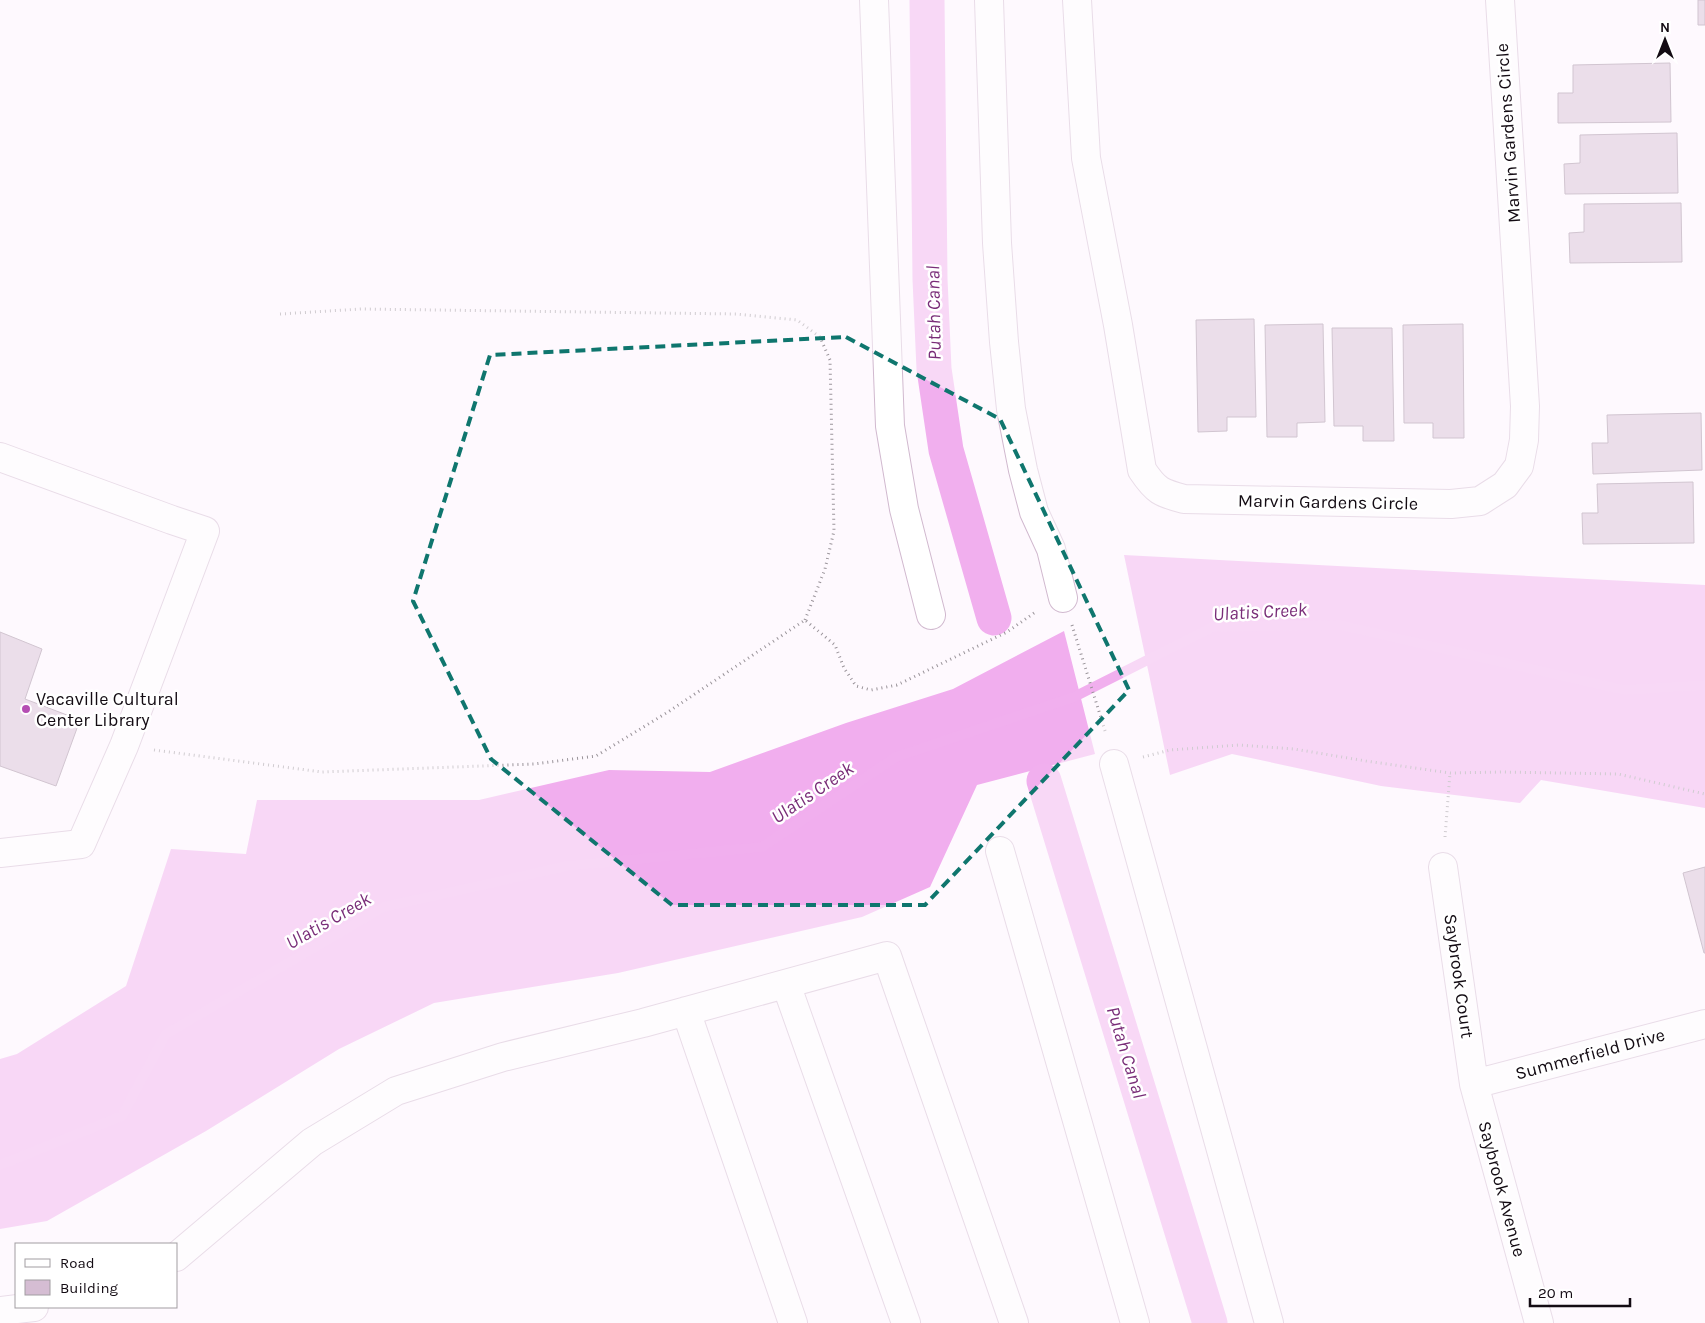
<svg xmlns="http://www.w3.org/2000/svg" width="1705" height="1323" font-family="Karla,sans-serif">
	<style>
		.forest { fill: #f1aeee }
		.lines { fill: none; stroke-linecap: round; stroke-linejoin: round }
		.stream { stroke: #f1afee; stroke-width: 10 }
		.canal { stroke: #f1afee; stroke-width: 35 }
		.building { fill: #d5bdd3; stroke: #9c859a }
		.minor-casing { stroke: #d1b9cf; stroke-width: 30 }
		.path { stroke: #9a949a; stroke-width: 3; stroke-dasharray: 1 4; stroke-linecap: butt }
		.minor { stroke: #fff; stroke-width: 28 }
		.marked { fill: none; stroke: #0f766e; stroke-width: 4; stroke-dasharray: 10 6; stroke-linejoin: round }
		.poi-dot { fill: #b54eb3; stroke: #fff; stroke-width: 2 }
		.labels { text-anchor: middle; stroke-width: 5; stroke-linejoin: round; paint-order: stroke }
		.street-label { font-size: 18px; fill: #130b13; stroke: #fff }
		.poi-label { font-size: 18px; fill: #130b13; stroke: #fff; text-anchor: start }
		.water-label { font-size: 19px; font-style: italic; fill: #792d78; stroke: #fff }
	</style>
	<rect width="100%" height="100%" fill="#fef9fe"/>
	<path class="forest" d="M1124 555 1705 585V808L1541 780 1520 803 1381 786 1232 754 1170 775Z
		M1064 631 1095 754 977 785 930 887 862 917 618 973 434 1003 339 1049 206 1131 47 1221 0 1229V1059L17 1054 126 986 171 849 246 854 257 800H479L609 770 710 772 846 723 953 689Z"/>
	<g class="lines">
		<path class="stream" d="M0 1165 122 1116 166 1034 384 907 567 866 762 847 896 757 1074 697 1213 627 1340 625 1624 690 1705 685"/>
		<path class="canal" d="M927 0 930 279 934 369 946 450 994 618
			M1044 781 1210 1323"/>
	</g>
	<path class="building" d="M1698 0H1705V25H1698Z
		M1670 63 1671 122 1558 123V93H1573V65Z
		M1677 133 1678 193 1565 194 1564 164 1580 163V135Z
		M1681 203 1682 262 1570 263 1569 233 1584 232V204Z
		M1254 319 1256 417H1227V431L1198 432 1196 320Z
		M1323 324 1325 422 1297 423V437H1267L1265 325Z
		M1463 324 1464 438H1433V423H1404L1403 325Z
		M1332 328H1392L1394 441H1363V426H1334Z
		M1701 413 1702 470 1593 474 1592 443H1608L1607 415Z
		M1693 482 1694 543 1583 544 1582 513H1598L1597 484Z
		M0 632 42 649 25 699 80 720 56 786 0 766Z
		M1705 867V953H1704L1683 873Z"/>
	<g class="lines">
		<g class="minor-casing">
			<path id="minor" d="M874 0 890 426 904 509 931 615
				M989 0 997 243 1004 342 1011 409 1023 470 1034 512 1051 549 1063 598
				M1077 0 1086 158 1118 325 1142 470C1156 491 1161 493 1184 499L1451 504 1480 501 1505 485 1519 466 1524 440 1525 406 1500 0
				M0 457 172 520 205 531 124 746 81 844 0 853
				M1114 764 1269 1323
				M1000 851 1135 1323
				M1443 867 1474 1084 1539 1323
				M786 984 906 1323
				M686 1011 793 1323
				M1474 1084 1705 1024
				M176 1257 312 1142 396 1091 503 1057 643 1023 887 956 1014 1323
				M0 1311 34 1307"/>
		</g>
		<path class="path" d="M280 314 361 309 736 314 797 320 820 337 830 360 834 531 825 569 805 620
			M1072 625 1106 734
			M154 750 322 772 534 764 596 756 668 712 805 620 835 645 844 668 856 686 871 690 897 685 1007 632 1037 611
			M1143 757 1170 750 1239 745 1294 749 1366 761 1450 773 1502 772 1618 774 1705 794
			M1445 837 1450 773"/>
		<use href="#minor" class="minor"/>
	</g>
	<path d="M0 0H1705V1323H0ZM846 337 1000 419 1129 690 925 905H672L491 759 413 601 490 355Z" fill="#fef9fe" fill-opacity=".55" fill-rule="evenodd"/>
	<path class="marked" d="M846 337 1000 419 1129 690 925 905H672L491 759 413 601 490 355Z"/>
	<circle class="poi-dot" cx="26" cy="709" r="5"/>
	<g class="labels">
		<g class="street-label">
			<text transform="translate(1508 133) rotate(-94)" y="6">Marvin Gardens Circle</text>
			<text transform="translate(1328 502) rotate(1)" y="6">Marvin Gardens Circle</text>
			<text transform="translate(1459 976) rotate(82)" y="6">Saybrook Court</text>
			<text transform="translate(1590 1054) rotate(-15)" y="6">Summerfield Drive</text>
			<text transform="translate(1502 1189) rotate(75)" y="6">Saybrook Avenue</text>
		</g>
		<g class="poi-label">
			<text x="36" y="705">Vacaville Cultural<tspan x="36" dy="21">Center Library</tspan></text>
		</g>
		<g class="water-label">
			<text transform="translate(933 313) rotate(-91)" y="7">Putah Canal</text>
			<text transform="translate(1260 611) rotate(-3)" y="7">Ulatis Creek</text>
			<text transform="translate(812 792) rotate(-34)" y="7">Ulatis Creek</text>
			<text transform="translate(328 920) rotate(-30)" y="7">Ulatis Creek</text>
			<text transform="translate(1127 1052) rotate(73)" y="7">Putah Canal</text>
		</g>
	</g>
	<rect x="15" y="1243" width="162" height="65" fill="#ffffff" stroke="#a19da1"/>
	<rect x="25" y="1259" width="25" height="8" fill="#ffffff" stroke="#a19da1"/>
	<text x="60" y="1268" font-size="15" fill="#130b13">Road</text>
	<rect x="25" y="1280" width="25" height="15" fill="#d5bdd3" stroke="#a19da1"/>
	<text x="60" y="1293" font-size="15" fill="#130b13">Building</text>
	<g transform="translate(1665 40)" stroke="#ffffff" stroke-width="4" paint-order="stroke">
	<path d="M0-4L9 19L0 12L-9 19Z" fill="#130b13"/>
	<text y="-8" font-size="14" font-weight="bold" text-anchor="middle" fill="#130b13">N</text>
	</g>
	<path d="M1530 1298v8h100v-8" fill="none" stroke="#130b13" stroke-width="2.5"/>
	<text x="1538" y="1298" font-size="15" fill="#130b13" stroke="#ffffff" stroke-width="4" paint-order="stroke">20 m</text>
</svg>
